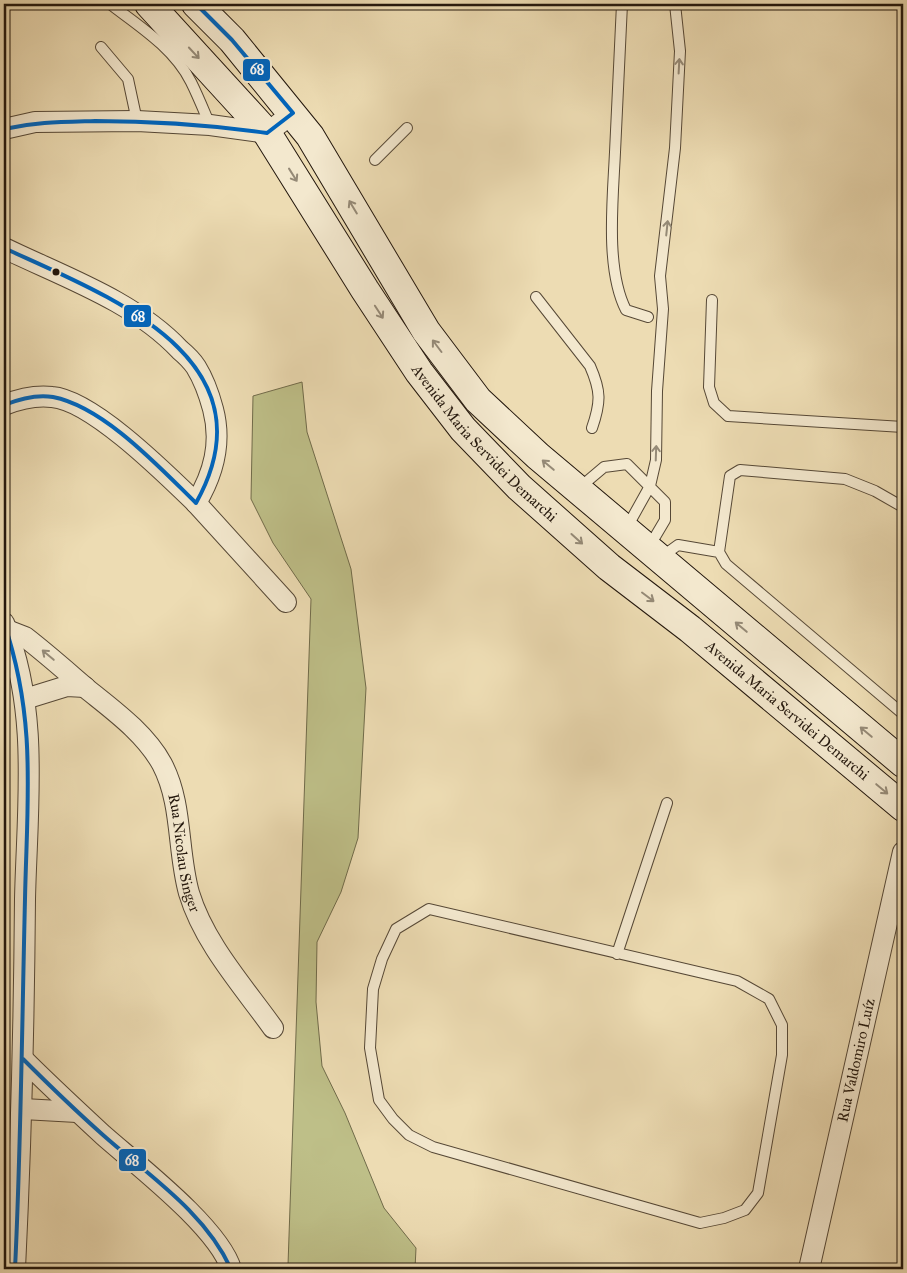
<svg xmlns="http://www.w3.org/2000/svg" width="907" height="1273" font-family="'IM FELL Great Primer',serif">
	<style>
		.green { fill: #bebf88; stroke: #706b4a }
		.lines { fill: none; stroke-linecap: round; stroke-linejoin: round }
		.lane-casing { stroke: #564836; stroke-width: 12 }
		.street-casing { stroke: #564836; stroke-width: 22 }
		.secondary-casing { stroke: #23170d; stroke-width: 30 }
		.lane { stroke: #f3e8ce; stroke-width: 10 }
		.street { stroke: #f3e8ce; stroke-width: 20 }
		.secondary { stroke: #f3e8ce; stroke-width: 28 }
		.bus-1-casing { stroke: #f3e8ce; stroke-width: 8 }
		.bus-1 { stroke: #0065bd; stroke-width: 4 }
		.oneway { stroke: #958a77 }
		.bus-dot { fill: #23170d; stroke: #f3e8ce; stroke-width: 2 }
		.labels { text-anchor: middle; stroke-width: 4.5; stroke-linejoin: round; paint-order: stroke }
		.street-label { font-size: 15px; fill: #23170d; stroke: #f3e8ce }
		.line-badge { stroke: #f3e8ce; stroke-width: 2 }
		.badge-label { font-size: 14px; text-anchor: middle; font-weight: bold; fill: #fff }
	</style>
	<rect width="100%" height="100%" fill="#eddcb3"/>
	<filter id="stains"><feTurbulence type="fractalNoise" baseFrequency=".004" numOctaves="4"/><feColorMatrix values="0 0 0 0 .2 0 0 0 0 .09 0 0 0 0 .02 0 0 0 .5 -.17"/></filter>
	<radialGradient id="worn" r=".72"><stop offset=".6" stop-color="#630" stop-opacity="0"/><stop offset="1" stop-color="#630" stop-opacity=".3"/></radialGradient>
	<path class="green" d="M302 382 307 432 351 569 366 688 358 838 341 892 317 942 316 1002 322 1066 345 1113 384 1208 416 1248 415 1269H289L288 1265 311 599 273 543 251 499 253 396Z"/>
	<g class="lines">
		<g class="lane-casing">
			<path id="lane" d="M110 4C139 26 174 48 191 82 198 96 204 111 210 125
				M622 4C620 53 617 103 615 152 613 198 605 269 626 310L648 317
				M101 47 128 79 137 121
				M375 160 407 128
				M536 297 590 366C601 391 601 402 592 428
				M712 300 709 387 714 403 728 416 903 427
				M578 489 604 467 627 464 665 502V520L649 547
				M903 507 875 491 845 479 740 470 730 476 719 552 726 564 903 714
				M626 529 650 486 656 460 657 391 663 309 660 276 675 148 680 51 675 4
				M660 558 678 545 719 552
				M429 909 737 981 769 999 782 1025V1055L758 1193 745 1210 724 1218 700 1223 433 1147 409 1135 393 1119 379 1100 370 1048 373 989 382 959 396 929Z
				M617 954 667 803"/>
		</g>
		<g class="street-casing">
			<g id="street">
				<path d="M4 129 35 122 137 121 210 125 267 133 293 113"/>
				<path d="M4 248C64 277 134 301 180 350 186 355 192 361 196 367 204 380 209 394 213 409 222 443 214 473 196 503 166 474 92 400 52 397 35 395 19 399 4 405"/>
				<path d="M196 503 286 602"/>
				<path d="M4 623C40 710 27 808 25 899 24 1023 21 1146 15 1269"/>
				<path id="s1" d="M7 630 25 637C47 654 66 671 87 689 113 710 145 733 162 764 183 804 177 850 189 893 204 943 243 986 273 1028"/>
				<path d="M25 699 67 686 85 687"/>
				<path d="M23 1059C49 1085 76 1110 103 1135 137 1165 219 1228 231 1269"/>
				<path d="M23 1109 77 1112"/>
				<path id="s2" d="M809 1269 903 852"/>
			</g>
		</g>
		<g class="secondary-casing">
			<g id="secondary">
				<path id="s3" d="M149 4 267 133 365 290 419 372 463 429 519 487 609 567 690 629 903 807"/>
				<path d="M196 4 232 40 310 136 426 331 478 400 538 456 903 763"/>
			</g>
		</g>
		<use href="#lane" class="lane"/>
		<use href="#street" class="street"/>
		<use href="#secondary" class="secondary"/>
		<g class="bus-1-casing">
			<path id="bus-1" d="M196 4 232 40 293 113 267 133
				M4 129C36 122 62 122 95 121 153 121 210 125 267 133
				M4 248C106 295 277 358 196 503 159 467 104 407 53 397 36 394 19 399 4 405
				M4 623C37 720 27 800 25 899 22 1023 21 1146 15 1269
				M23 1059C49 1085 76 1111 103 1135 148 1175 205 1212 231 1269"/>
		</g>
		<use href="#bus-1" class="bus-1"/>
	</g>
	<defs><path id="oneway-shaft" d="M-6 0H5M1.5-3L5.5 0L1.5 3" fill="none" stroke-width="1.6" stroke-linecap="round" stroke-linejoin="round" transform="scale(1.25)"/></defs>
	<g class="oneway">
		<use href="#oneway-shaft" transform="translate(194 53) rotate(47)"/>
		<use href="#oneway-shaft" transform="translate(679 66) rotate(-87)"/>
		<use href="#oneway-shaft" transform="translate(293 175) rotate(58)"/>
		<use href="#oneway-shaft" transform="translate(353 207) rotate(-121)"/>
		<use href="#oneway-shaft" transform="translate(667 228) rotate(-84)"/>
		<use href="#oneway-shaft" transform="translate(379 312) rotate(57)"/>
		<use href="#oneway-shaft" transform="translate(437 346) rotate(-127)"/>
		<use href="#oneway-shaft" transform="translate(656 453) rotate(-88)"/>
		<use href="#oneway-shaft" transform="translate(548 465) rotate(-140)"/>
		<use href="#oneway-shaft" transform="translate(577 539) rotate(42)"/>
		<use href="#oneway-shaft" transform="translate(648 597) rotate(37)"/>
		<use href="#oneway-shaft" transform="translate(741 627) rotate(-140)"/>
		<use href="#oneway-shaft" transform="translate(48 655) rotate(-140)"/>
		<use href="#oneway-shaft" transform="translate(866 732) rotate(-140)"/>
		<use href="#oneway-shaft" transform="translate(882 789) rotate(40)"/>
	</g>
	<circle class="bus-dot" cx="56" cy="272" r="4.5"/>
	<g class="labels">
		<g class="street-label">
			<text dy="5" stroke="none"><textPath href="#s3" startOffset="555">Avenida Maria Servidei Demarchi</textPath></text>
			<text dy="5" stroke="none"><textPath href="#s3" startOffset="960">Avenida Maria Servidei Demarchi</textPath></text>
			<text dy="5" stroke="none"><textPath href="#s1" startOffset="299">Rua Nicolau Singer</textPath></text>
			<text dy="5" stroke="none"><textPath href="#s2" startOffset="214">Rua Valdomiro Luíz</textPath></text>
		</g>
	</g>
	<g class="line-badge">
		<rect x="242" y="58" width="29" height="24" rx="5" fill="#0065bd"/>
		<rect x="123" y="304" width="29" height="24" rx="5" fill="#0065bd"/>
		<rect x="118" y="1148" width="29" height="24" rx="5" fill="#0065bd"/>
	</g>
	<g class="badge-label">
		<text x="257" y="74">68</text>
		<text x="138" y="321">68</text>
		<text x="132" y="1165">68</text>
	</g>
	<rect width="907" height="1273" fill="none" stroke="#eddcb3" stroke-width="20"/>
	<rect x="5" y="5" width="897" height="1263" fill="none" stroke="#23170d" stroke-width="2.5"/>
	<rect x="10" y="10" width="887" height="1253" fill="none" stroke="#23170d"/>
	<rect width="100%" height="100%" filter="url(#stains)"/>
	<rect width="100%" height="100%" fill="url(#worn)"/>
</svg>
